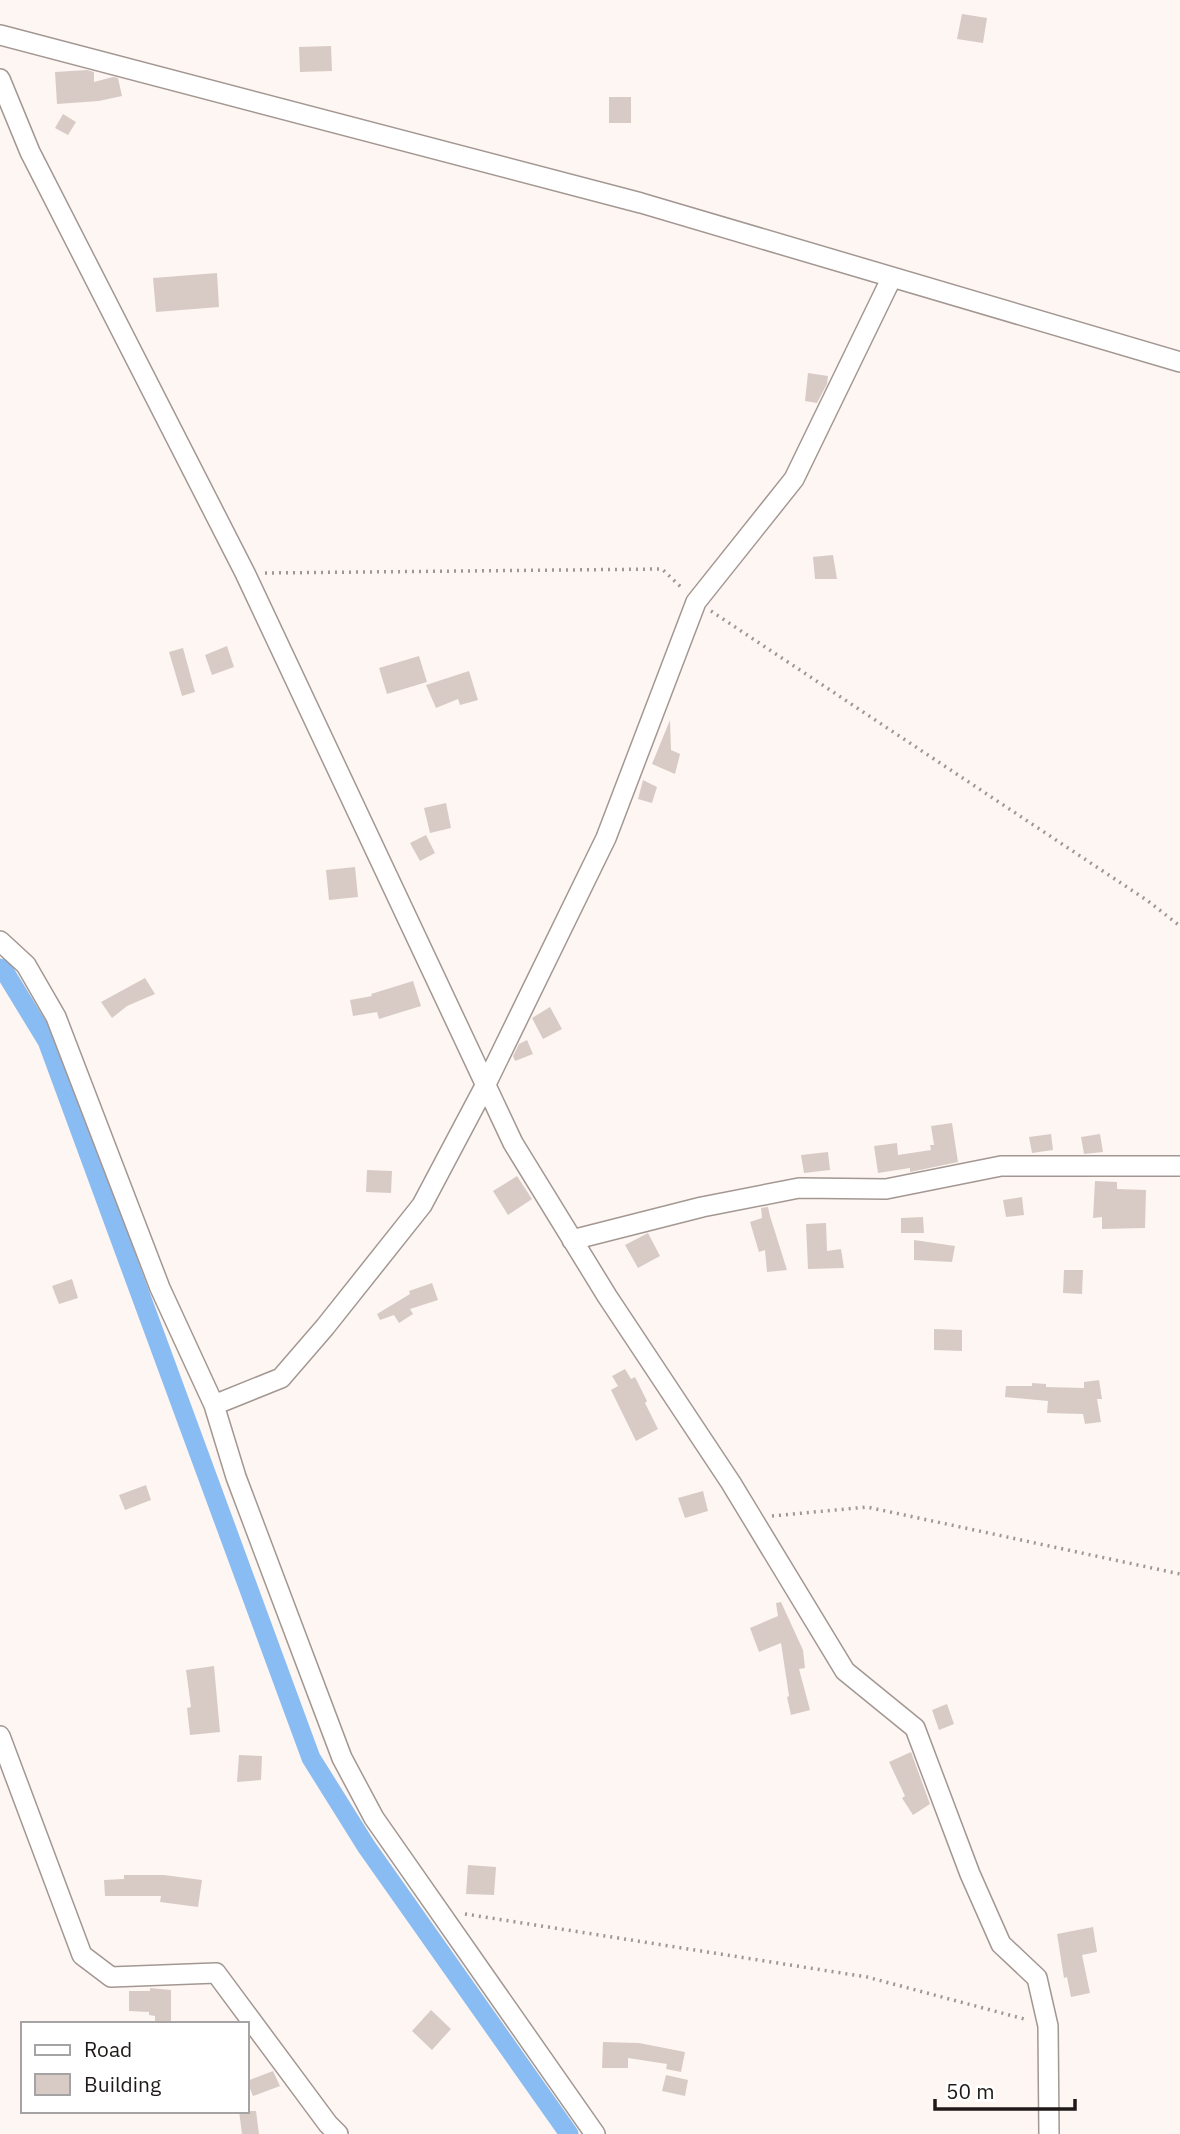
<svg xmlns="http://www.w3.org/2000/svg" width="1180" height="2134" font-family="'IBM Plex Sans',sans-serif">
	<style>
		.lines { fill: none; stroke-linecap: round; stroke-linejoin: round }
		.canal { stroke: #89bcf2; stroke-width: 19 }
		.building { fill: #d8cbc5 }
		.street-casing { stroke: #a39792; stroke-width: 22 }
		.path { stroke: #9d9795; stroke-width: 3.5; stroke-dasharray: 2 5; stroke-linecap: butt }
		.street { stroke: #fff; stroke-width: 19 }
	</style>
	<rect width="100%" height="100%" fill="#fef6f3"/>
	<g class="lines">
		<path class="canal" d="M0 968 3 969 47 1041 311 1758 366 1846 569 2134"/>
	</g>
	<path class="building" d="M962 14 987 18 983 43 957 39Z
		M331 46 332 71 300 72 299 47Z
		M87 70 94 72V82L113 77 118 78 122 96 99 101 57 104 55 72Z
		M609 97H631V123H609Z
		M63 114 76 122 68 135 55 128Z
		M217 273 219 307 156 312 153 278Z
		M808 373 828 376 827 384 817 403 805 401Z
		M833 555 837 579H815L813 557Z
		M227 646 234 667 212 675 205 655Z
		M183 648 195 692 182 696 169 652Z
		M419 656 427 682 387 694 379 668Z
		M469 671 478 700 460 705 458 699 436 708 426 685Z
		M670 720 671 750 680 754 675 774 652 764Z
		M643 780 657 787 652 803 638 799Z
		M446 803 451 828 430 833 424 808Z
		M426 835 435 853 420 861 410 843Z
		M355 867 358 897 329 900 326 870Z
		M145 978 155 994 127 1006 112 1018 101 1002Z
		M413 981 421 1006 379 1019 377 1012 353 1016 350 1000 372 996 371 994Z
		M550 1007 562 1029 543 1039 532 1018Z
		M527 1040 533 1054 515 1061 513 1056 519 1044Z
		M952 1123 958 1162 910 1172V1168L878 1173 874 1146 897 1143 898 1155 931 1150 930 1145H934L931 1126Z
		M1051 1134 1053 1150 1032 1153 1029 1137Z
		M1100 1134 1103 1152 1084 1154 1081 1137Z
		M828 1152 830 1170 804 1173 801 1155Z
		M367 1170 392 1171 391 1193 366 1192Z
		M517 1176 532 1199 508 1215 493 1191Z
		M1095 1181 1117 1182V1189L1146 1190 1145 1228 1102 1229V1217L1093 1218Z
		M1022 1197 1024 1215 1006 1217 1003 1200Z
		M768 1207 770 1216 787 1270 767 1272 765 1250 759 1252 750 1222 762 1218 761 1208Z
		M923 1217 924 1233H901V1218Z
		M826 1223 827 1251 841 1249 844 1268 808 1269 806 1224Z
		M648 1233 660 1256 638 1268 625 1245Z
		M914 1240 955 1246 952 1262 914 1260Z
		M1064 1270H1083L1082 1294 1063 1293Z
		M72 1279 78 1298 59 1304 52 1286Z
		M432 1283 438 1300 410 1309 413 1314 399 1323 394 1315 380 1320 377 1314 410 1294 409 1291Z
		M934 1329 962 1330V1351L934 1350Z
		M625 1369 631 1379 635 1377 647 1401 645 1403 658 1429 636 1441 611 1390 618 1386 612 1376Z
		M1099 1380 1102 1399H1097L1101 1422 1085 1424 1083 1414 1047 1413 1048 1401 1005 1397 1006 1386H1032V1383L1046 1384V1387L1084 1388V1382Z
		M146 1485 151 1500 125 1510 119 1495Z
		M703 1491 708 1511 685 1518 678 1498Z
		M781 1602 803 1650 805 1668 799 1669 810 1710 791 1715 787 1697 789 1696 781 1643 759 1652 750 1628 778 1616 776 1603Z
		M214 1666 220 1732 190 1735 187 1708 191 1707 186 1670Z
		M947 1704 954 1724 939 1730 932 1710Z
		M911 1752 930 1804 913 1815 902 1798 905 1796 889 1762Z
		M239 1755 262 1756 261 1780 237 1782Z
		M468 1865 496 1867 494 1895 466 1894Z
		M124 1875H164L202 1880 198 1907 160 1902 161 1896H105L104 1880 124 1879Z
		M1093 1927 1097 1952 1082 1955 1090 1993 1071 1997 1067 1977 1064 1978 1057 1934Z
		M150 1988 171 1990V2024H155V2016L149 2015V2012L129 2011V1991H150Z
		M431 2010 451 2029 432 2050 412 2031Z
		M603 2042 639 2043 685 2052 681 2072 666 2069 667 2064 628 2058V2068H602Z
		M273 2071 280 2086 253 2096 247 2081Z
		M666 2075 688 2080 685 2096 662 2091Z
		M239 2111H256L259 2134H242Z"/>
	<g class="lines">
		<g class="street-casing">
			<path id="street" d="M0 35 641 203 1180 362
				M0 79 30 152 245 573 513 1143 607 1296 731 1483 845 1671 915 1728 970 1874 1001 1944 1037 1978 1048 2026 1049 2134
				M0 941 26 965 56 1017 160 1288 214 1405 236 1477 342 1758 374 1818 595 2134
				M572 1240 702 1207 799 1188 886 1189 1001 1166H1180
				M214 1405 281 1378 325 1327 422 1205 485 1086 606 838 696 602 794 479 892 277
				M0 1736 82 1955 111 1977 216 1973 328 2124 338 2134"/>
		</g>
		<path class="path" d="M265 573 662 569 683 589
			M711 611 1148 901 1180 926
			M772 1516 867 1507 1180 1574
			M465 1914 867 1977 1028 2020"/>
		<use href="#street" class="street"/>
	</g>
	<rect x="21" y="2022" width="228" height="91" fill="#ffffff" stroke="#a5a3a3" stroke-width="2"/>
	<rect x="35" y="2045" width="35" height="10" fill="#ffffff" stroke="#a5a3a3" stroke-width="2"/>
	<text x="84" y="2057" font-size="21" fill="#1f1a19">Road</text>
	<rect x="35" y="2074" width="35" height="21" fill="#d8cbc5" stroke="#a5a3a3" stroke-width="2"/>
	<text x="84" y="2092" font-size="21" fill="#1f1a19">Building</text>
	<path d="M935 2099v10h140v-10" fill="none" stroke="#1f1a19" stroke-width="3.5"/>
	<text x="946" y="2099" font-size="21" fill="#1f1a19" stroke="#ffffff" stroke-width="5" paint-order="stroke">50 m</text>
</svg>
